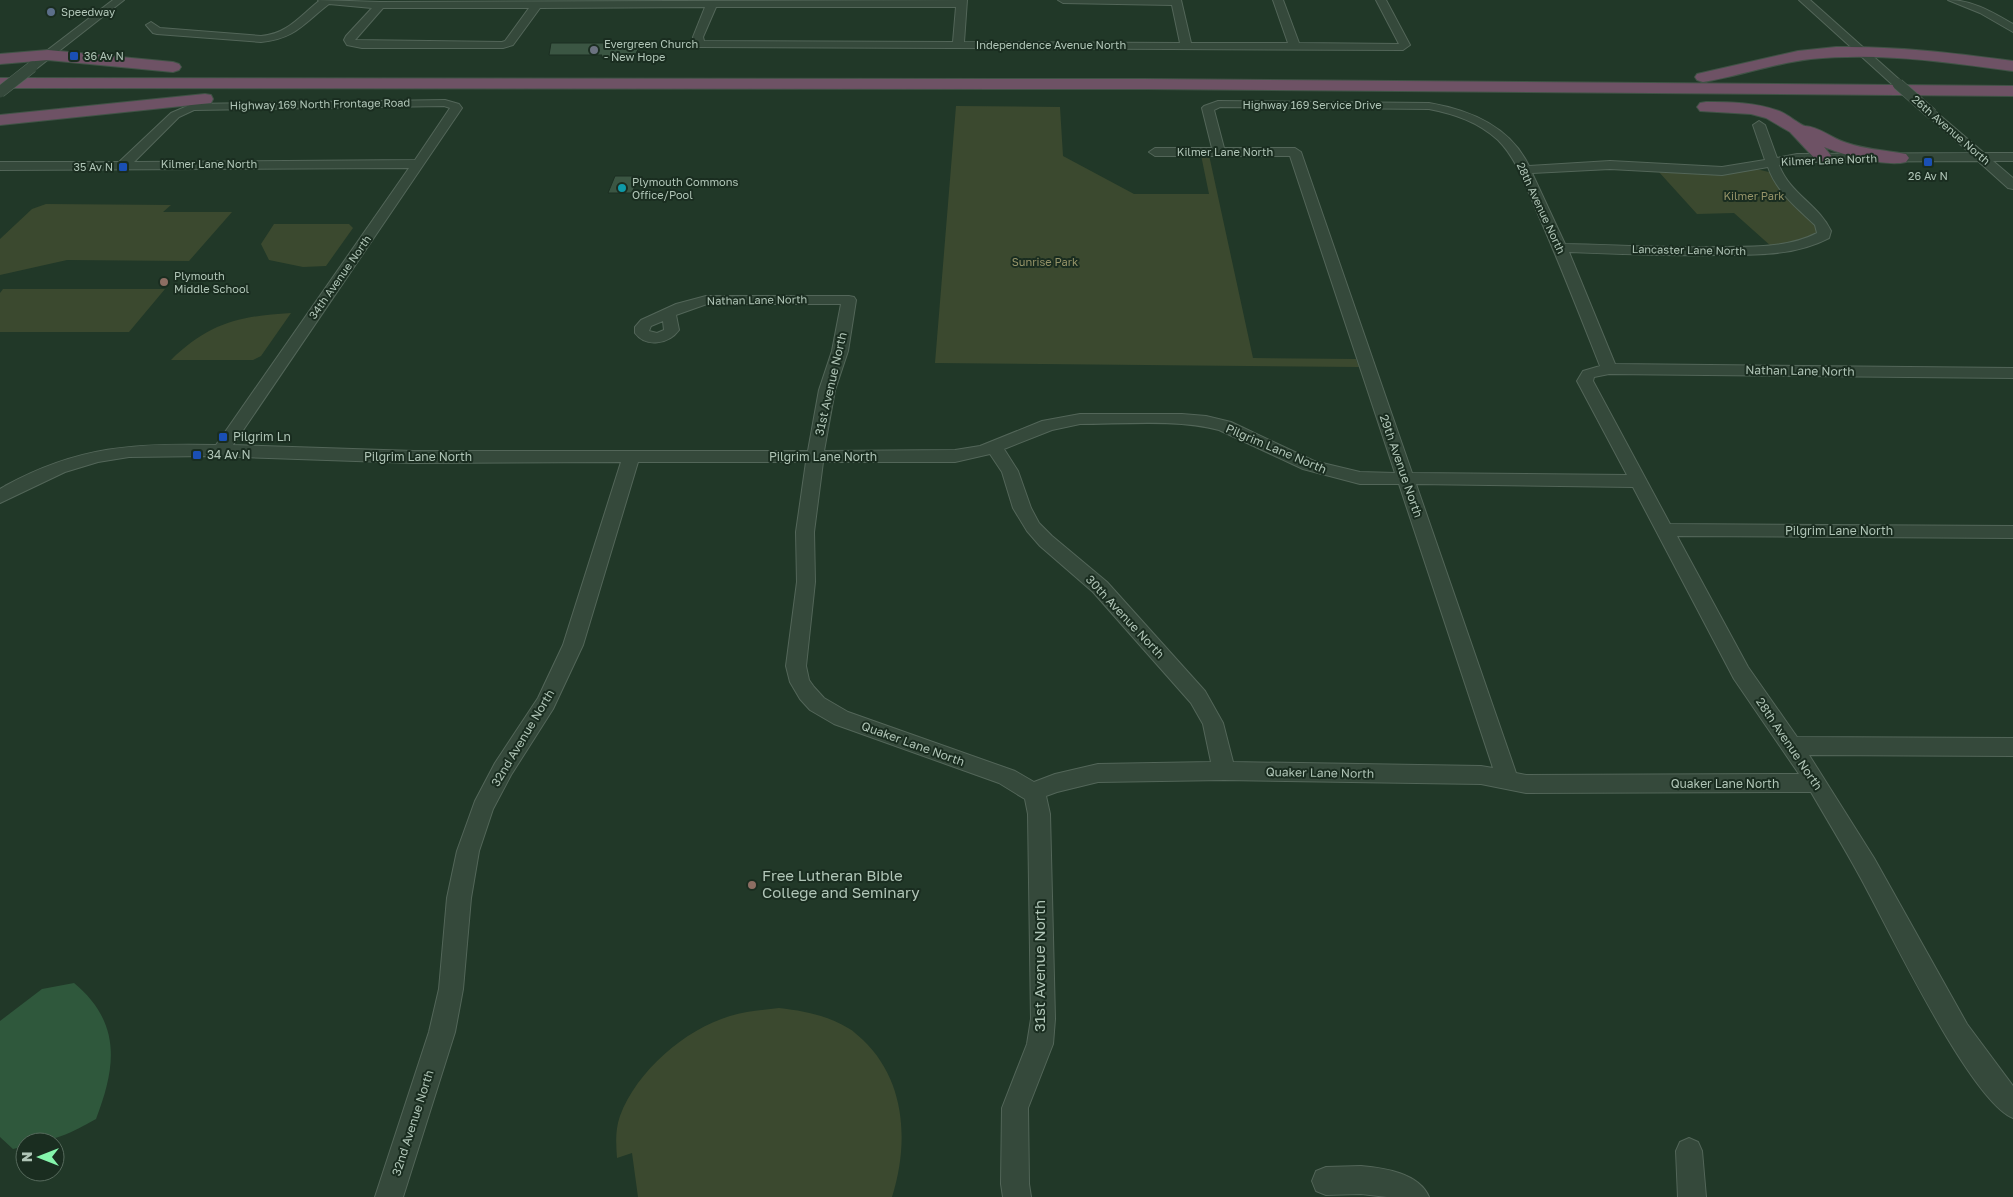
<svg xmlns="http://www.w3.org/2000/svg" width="2013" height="1197" font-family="'Golos Text',sans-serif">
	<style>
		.green { fill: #3b492f }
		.water { fill: #2f583c }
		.building { fill: #3b5643; stroke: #1c2f22 }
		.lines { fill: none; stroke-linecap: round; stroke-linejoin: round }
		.minor-casing { stroke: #536659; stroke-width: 2 }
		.highway-casing { stroke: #405346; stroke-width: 2 }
		.minor { fill: #35493b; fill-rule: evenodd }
		.highway { fill: #6e5265; fill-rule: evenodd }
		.minor-bridge-casing { stroke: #536659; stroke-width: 12; stroke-linecap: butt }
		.minor-bridge { stroke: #35493b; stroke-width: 11 }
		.service-dot { fill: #5c6f8a; stroke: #1a2d20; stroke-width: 2 }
		.worship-dot { fill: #6b7280; stroke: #1a2d20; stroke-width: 2 }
		.transit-dot { fill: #1a4fb4; stroke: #1a2d20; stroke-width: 2 }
		.culture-dot { fill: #0f9aa8; stroke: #1a2d20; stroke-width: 2 }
		.education-dot { fill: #8d6e63; stroke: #1a2d20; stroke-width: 2 }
		.labels { text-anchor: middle; stroke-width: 4; stroke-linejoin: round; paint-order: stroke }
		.far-poi-label { font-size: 11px; fill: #b0c5b7; stroke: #1a2d20; text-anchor: start }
		.far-street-label { font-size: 11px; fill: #b0c5b7; stroke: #1a2d20 }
		.far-park-label { font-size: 11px; fill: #959368; stroke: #1a2d20 }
		.street-label { font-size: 12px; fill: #b0c5b7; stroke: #1a2d20 }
		.poi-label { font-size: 12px; fill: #b0c5b7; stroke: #1a2d20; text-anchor: start }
		.near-poi-label { font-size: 15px; fill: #b0c5b7; stroke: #1a2d20; text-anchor: start }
		.near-street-label { font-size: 15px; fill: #b0c5b7; stroke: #1a2d20 }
	</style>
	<rect width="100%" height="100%" fill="#213828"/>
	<path class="green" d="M956 106 1060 107 1063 156 1134 194H1209L1201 155H1209L1253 358 1356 359 1359 367 935 363Z
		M1756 169 1769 172 1782 190 1816 225 1818 230 1815 236 1772 247 1734 213 1697 214 1658 171 1717 174Z
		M46 204 171 205 163 212H232L189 261 67 260 0 275V239L32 209Z
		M274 224H349L353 228 326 266 303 267 269 260 261 244Z
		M3 289H165L129 332H0V293Z
		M291 313 261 356 253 360H171C209 323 239 316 291 313Z
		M779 1008C804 1011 826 1015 848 1028 854 1031 858 1036 863 1040 906 1081 909 1143 892 1197H638L632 1153 617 1158C616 1144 615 1130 620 1116 637 1071 684 1030 730 1016 746 1011 762 1010 779 1008Z"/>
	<path class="water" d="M74 983C122 1023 116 1067 96 1119 71 1133 54 1142 25 1142V1146L13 1149 0 1137V1021L42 989Z"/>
	<path class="building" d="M551 43H615L641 44 634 57H601L602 55H549Z
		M615 176H639L632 193H608Z"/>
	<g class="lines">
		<g class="minor-casing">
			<path id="minor" d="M113 0H124L36 69H28L26 67 28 65Z
				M318 0 380 2 967 0 964 42 1180 43 1172 5 1063 3 1058 0H1181L1191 43H1288L1273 0H1283L1299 43 1399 44 1376 0H1386L1410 45 1403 50 699 47 694 44 693 37 705 7 540 8 513 45 503 48H362L347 45 344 40 346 36 372 8 329 4C304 23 295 39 261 42L157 34 153 33 146 25 151 22 160 28 261 36C287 34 299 17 319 1ZM716 7H956L953 42 704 41 703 37ZM383 8H529L505 41 502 42 355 40Z
				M1799 0H1810L1902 82 1904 84 1902 86H1894Z
				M1948 0C1973 0 1992 12 2013 24V32L1980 13Z
				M445 100 459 104 462 108 233 445 414 451H808L819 390 832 351 841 304H707L676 315 679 330C669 344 646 348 635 333V327L641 320 676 304 706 296H849L854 297 856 300 848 351 835 390 824 451 955 450 980 446 1042 421 1080 414H1182L1206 416 1231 422 1314 461 1360 472 1395 473 1290 156H1155L1149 152 1155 148H1212L1202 108 1204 106 1218 101 1429 103C1470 110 1510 126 1529 166L1610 161 1722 167 1765 160 1753 125 1759 121 1765 125 1777 158 1797 154 1970 153 1928 116 1926 114 1932 110 1936 112 1984 153H2013V161H1993L2013 178V189L2008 188 1978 161 1797 162 1779 165C1790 194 1819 205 1831 231L1829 238C1795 256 1755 255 1717 255 1668 256 1618 254 1569 252L1615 364 2013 368V378L1609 374 1594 377 1593 381 1670 524 2013 526V538L1677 536 1748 667 1797 737 2013 738V756L1809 755 1874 858 1967 1024 2013 1086V1118C1969 1100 1886 923 1859 875 1844 847 1827 820 1811 792L1526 793 1481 784 1224 780 1098 782 1057 792 1046 796 1050 814 1055 1019 1053 1044 1028 1108 1029 1184 1031 1197H1003L1001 1184 1002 1108 1027 1044 1031 1019 1028 814 1025 799 999 783 834 724 810 710 800 699 790 682 786 666 797 582 796 532 806 462H638L583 645 553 709 511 775 493 809 479 851 471 898 463 989 455 1032 403 1197H375L429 1032 439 989 447 898 457 851 475 801 495 763 538 698 563 645 621 462 414 463 210 456 129 457 98 462 65 472 0 503V489L5 486C78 446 135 443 216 445L409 168 0 170V162H119L171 113 192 104ZM444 106 450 108 415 160 134 162 179 117 194 110ZM1220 107 1429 109C1455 114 1478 122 1498 140 1516 158 1525 184 1535 207 1558 259 1579 313 1600 366L1583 371 1577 381 1627 475 1412 473 1301 152 1295 148H1224L1214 110ZM1768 167C1776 191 1797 208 1815 225L1817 233C1788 248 1751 247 1719 247 1668 248 1616 245 1565 244L1532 173 1610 169 1722 175ZM663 321 664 330 657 333 649 331 651 326ZM1080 424C1124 424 1177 419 1219 430L1303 469 1360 484H1399L1493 768 1481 766 1233 762 1223 723 1205 691 1107 582 1052 536 1039 523 1031 508 1018 471 1004 449 1052 430ZM990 454 1002 472 1013 508 1027 531 1040 546 1093 592 1191 703 1203 724 1211 762 1098 764 1055 774 1034 782 1015 771 848 712 824 698 814 687 809 680 806 666 815 582 814 532 823 462H955ZM1416 484 1633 487 1734 679 1799 774 1526 775 1516 773Z
				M1689 1138 1698 1142 1702 1151 1706 1197H1678L1676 1151 1680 1142Z
				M1361 1166C1384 1168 1419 1173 1429 1197H1387L1361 1194 1326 1195 1316 1191 1312 1181 1316 1171 1326 1167Z"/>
		</g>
		<g class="highway-casing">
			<path id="highway" d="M1836 47C1896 46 1954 53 2013 61V71C1946 62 1879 52 1811 59 1775 63 1739 76 1703 82L1697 80 1695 77 1697 74 1798 51Z
				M48 50 173 62 179 64 181 67 179 70 173 72 48 60 0 64V54Z
				M0 78 1146 79 2013 86V96L1146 89 0 88Z
				M205 94 211 95 213 99 211 103 0 125V115Z
				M1706 102C1730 102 1755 102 1779 111 1786 113 1800 125 1805 126 1820 127 1831 138 1847 143 1864 149 1882 150 1900 153L1906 154 1909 158 1906 162C1885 167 1844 155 1824 147L1833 158 1830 162 1824 163 1818 162 1790 132 1766 118 1751 114 1700 111 1697 107 1700 103Z"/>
		</g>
		<use href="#minor" class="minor"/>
		<use href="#highway" class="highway"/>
		<g class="minor-bridge-casing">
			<path id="minor-bridge" d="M1898 84 1932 114
				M0 92 32 67"/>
		</g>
		<use href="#minor-bridge" class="minor-bridge"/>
	</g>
	<circle class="service-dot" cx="51" cy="12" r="5"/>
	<circle class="worship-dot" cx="594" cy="50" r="5"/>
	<g class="transit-dot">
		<rect x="69" y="51" width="10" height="10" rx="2.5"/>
		<rect x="1923" y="157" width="10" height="10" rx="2.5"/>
		<rect x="118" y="162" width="10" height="10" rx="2.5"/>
		<rect x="218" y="432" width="10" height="10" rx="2.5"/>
		<rect x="192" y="450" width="10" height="10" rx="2.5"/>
	</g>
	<circle class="culture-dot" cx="622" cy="188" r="5"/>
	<g class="education-dot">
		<circle cx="164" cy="282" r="5"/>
		<circle cx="752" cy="885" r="5"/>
	</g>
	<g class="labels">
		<g class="far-poi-label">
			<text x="61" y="16">Speedway</text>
			<text x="604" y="48">Evergreen Church<tspan x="604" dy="13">- New Hope</tspan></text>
			<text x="84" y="60">36 Av N</text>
			<text x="113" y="171" text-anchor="end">35 Av N</text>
			<text x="1928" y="180" text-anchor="middle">26 Av N</text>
			<text x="632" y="186">Plymouth Commons<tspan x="632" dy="13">Office/Pool</tspan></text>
			<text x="174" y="280">Plymouth<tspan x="174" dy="13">Middle School</tspan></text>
		</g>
		<g class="far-street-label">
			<text x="1051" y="49">Independence Avenue North</text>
			<text transform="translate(320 104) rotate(-1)" y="4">Highway 169 North Frontage Road</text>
			<text x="1312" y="109">Highway 169 Service Drive</text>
			<text transform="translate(1951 130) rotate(41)" y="4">26th Avenue North</text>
			<text x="1225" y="156">Kilmer Lane North</text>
			<text transform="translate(1829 160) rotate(-2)" y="4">Kilmer Lane North</text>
			<text x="209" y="168">Kilmer Lane North</text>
			<text transform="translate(1541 208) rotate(65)" y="4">28th Avenue North</text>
			<text transform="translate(1689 250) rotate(1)" y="4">Lancaster Lane North</text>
			<text transform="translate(340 277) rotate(-55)" y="4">34th Avenue North</text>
			<text transform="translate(757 300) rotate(-1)" y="4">Nathan Lane North</text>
		</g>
		<g class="far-park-label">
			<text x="1754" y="200">Kilmer Park</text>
			<text x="1045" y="266">Sunrise Park</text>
		</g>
		<g class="street-label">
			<text transform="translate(1800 371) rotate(1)" y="4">Nathan Lane North</text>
			<text transform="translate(831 384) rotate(-77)" y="4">31st Avenue North</text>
			<text transform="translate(1276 449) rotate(23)" y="4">Pilgrim Lane North</text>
			<text x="418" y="461">Pilgrim Lane North</text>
			<text x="823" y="461">Pilgrim Lane North</text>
			<text transform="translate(1401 466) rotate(71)" y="4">29th Avenue North</text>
			<text x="1839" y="535">Pilgrim Lane North</text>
			<text transform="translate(1125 617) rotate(47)" y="4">30th Avenue North</text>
			<text transform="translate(523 738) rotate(-59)" y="4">32nd Avenue North</text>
			<text transform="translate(913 744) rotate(20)" y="4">Quaker Lane North</text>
			<text transform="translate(1789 744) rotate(56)" y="4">28th Avenue North</text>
			<text transform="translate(1320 773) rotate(1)" y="4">Quaker Lane North</text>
			<text x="1725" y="788">Quaker Lane North</text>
			<text transform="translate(413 1123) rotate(-72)" y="4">32nd Avenue North</text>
		</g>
		<g class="poi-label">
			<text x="233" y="441">Pilgrim Ln</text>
			<text x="207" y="459">34 Av N</text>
		</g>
		<g class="near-poi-label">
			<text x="762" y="881">Free Lutheran Bible<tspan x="762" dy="17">College and Seminary</tspan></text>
		</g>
		<g class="near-street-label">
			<text transform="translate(1040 966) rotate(-90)" y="5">31st Avenue North</text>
		</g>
	</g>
	<g transform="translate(40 1157) rotate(270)"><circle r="24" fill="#1a2d20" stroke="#566a5c"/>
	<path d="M0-4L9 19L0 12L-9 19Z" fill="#85f5ac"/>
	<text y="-8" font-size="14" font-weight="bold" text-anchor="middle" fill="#b0c5b7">N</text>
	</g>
</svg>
